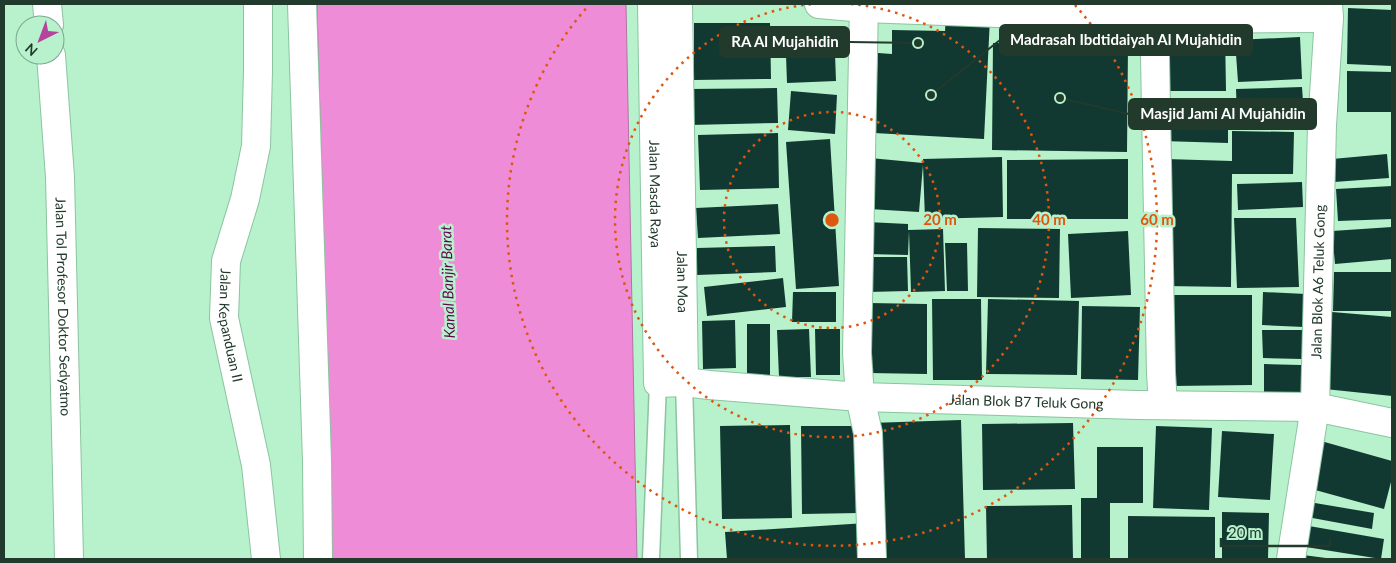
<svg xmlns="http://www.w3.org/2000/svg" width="1396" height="563" font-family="Lato,sans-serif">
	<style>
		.water { fill: #ef8cd7; stroke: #b273a4 }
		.building { fill: #113931 }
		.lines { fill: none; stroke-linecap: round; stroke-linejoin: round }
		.service-casing { stroke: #8bc4a0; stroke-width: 19 }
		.minor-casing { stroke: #8bc4a0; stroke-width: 30 }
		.motorway-casing { stroke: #8bc4a0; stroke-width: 30 }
		.service { stroke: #fff; stroke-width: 16 }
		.minor { stroke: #fff; stroke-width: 28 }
		.motorway { stroke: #fff; stroke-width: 28 }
		.ring { fill: none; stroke: #de570e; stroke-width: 2.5; stroke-dasharray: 2.5 5 }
		.labels { text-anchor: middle; stroke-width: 5; stroke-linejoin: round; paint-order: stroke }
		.street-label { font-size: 14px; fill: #223a2c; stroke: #b7f2cd }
		.water-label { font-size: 15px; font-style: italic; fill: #600351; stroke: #b7f2cd }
		.centre { fill: #de570e; stroke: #b7f2cd; stroke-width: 2.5 }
		.ring-label { font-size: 15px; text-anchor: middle; font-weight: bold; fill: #de570e; stroke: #b7f2cd; stroke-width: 5; stroke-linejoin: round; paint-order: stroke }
		.leader { fill: none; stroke: #223a2c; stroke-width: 2 }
		.callout-dot { fill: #223a2c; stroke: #b7f2cd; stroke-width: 2 }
		.callout { fill: #223a2c; stroke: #223a2c; stroke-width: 2 }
		.callout-label { font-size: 15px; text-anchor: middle; font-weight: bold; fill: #fff }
	</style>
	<rect width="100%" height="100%" fill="#b7f2cd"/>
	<path class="water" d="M317 4H626L637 559H332Z"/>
	<path class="building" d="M1208 4H1297V8L1213 6Z
		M1348 8 1392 10V66L1347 64Z
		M946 16 990 18 984 139 874 133 878 53 892 54V30L945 31Z
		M694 23H770L771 79 694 80Z
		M834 26 836 81 787 83 785 27Z
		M1225 32 1226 91H1168L1167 33Z
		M1300 37 1302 79 1238 82 1235 40Z
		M993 43 1128 45 1127 152 992 150Z
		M1347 71 1392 72V112H1347Z
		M1302 87 1304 116 1237 118 1236 89Z
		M777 88 778 123 690 125 689 89Z
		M791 91 837 95 835 134 788 130Z
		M1163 98 1228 99V143L1162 141Z
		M1232 131 1294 132 1293 174H1232L1231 287 1165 286 1166 159 1232 161Z
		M778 133 779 188 700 190 698 135Z
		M830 139 839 286 796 289 786 142Z
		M1387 154 1389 178 1334 182 1332 159Z
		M1002 157 1003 217 925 219 923 165 919 212 869 209 870 158 923 163V159Z
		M1128 159V219H1007V160Z
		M1302 182 1303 207 1238 210 1237 184Z
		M1392 186V219L1338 221 1336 189Z
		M778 204 780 234 698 238 696 208Z
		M1234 218H1296L1299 287 1237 288Z
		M867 222 908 224V230L943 229 945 291 911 292 909 231 908 255 866 254Z
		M1392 227V259L1335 264 1332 231Z
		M978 228 1060 229 1059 298 977 297Z
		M1128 231 1131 295 1071 298 1068 234Z
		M945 243H967L968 291H947Z
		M775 246 776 272 697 275V248Z
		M867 257H907L908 291 868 292Z
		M1334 272H1392V311H1333Z
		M783 278 786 307 707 316 704 287Z
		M793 292H836V322H792Z
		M1263 292 1306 294 1304 327 1262 325Z
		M1171 295H1252V385L1172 386Z
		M932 299H981L982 380H933Z
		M988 299 1079 301 1077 375 986 374Z
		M869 303 927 304V374L869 373Z
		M1082 306 1140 307 1138 380 1081 379Z
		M1332 312 1392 317V396L1325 389Z
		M735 320 736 368 703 369 702 321Z
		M747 324H770V375L747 374Z
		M809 329 811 377H779L777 330Z
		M815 329H840V375H816Z
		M1262 330H1302V359L1263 358Z
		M1264 364 1301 365V404H1264Z
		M961 420 965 559H875L870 423Z
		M1073 423 1075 489 983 490 982 424Z
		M790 425 792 518 722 519 720 426Z
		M801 426H858L859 513 802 514Z
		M1156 426 1212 428 1209 510 1153 508Z
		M1222 431 1274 434 1270 500 1218 497Z
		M1321 441 1392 461V478L1384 509 1308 488Z
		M1097 447H1143V503H1110V559H1081V498H1097Z
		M1309 502 1374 513 1372 529 1307 517Z
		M1072 505 1073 559H987L986 506Z
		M1222 512 1269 513 1268 559H1222Z
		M1128 516 1215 517V559H1128Z
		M866 523 868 559H727L725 532Z
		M1309 526 1384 539 1381 559 1306 547Z
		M1303 555 1326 558V559H1302Z"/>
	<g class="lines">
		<g class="service-casing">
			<path id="service" d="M684 382 689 559
				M651 559 658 383"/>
		</g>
		<g class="minor-casing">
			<g id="minor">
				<path id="s1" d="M258 4V71L256 146 245 199 226 261 224 318 256 465 266 559"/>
				<path d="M302 4 317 461 318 559"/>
				<path id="s2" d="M652 4 658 383 684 382 709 385 860 397 1138 405 1315 407 1392 423"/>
				<path id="s3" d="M678 4 684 382"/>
				<path d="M819 4 864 8 1154 19 1329 18"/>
				<path d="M864 4 857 353 860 397 868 433 872 559"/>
				<path d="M1154 4 1161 373 1163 405"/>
				<path id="s4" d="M1291 559 1315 407 1322 125 1329 18 1328 4"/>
			</g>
		</g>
		<g class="motorway-casing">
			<g id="motorway">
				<path d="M47 4 49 25"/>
				<path id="s5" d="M51 55 60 177 69 559"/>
			</g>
		</g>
		<use href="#service" class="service"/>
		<use href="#minor" class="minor"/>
		<use href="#motorway" class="motorway"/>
	</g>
	<g class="ring">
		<circle cx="832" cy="220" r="108"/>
		<path d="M851 4A217 217 0 1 1 813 4"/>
		<path d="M1075 5A325 325 0 1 1 589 5"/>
	</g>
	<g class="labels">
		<g class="street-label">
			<text dy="5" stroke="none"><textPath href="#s2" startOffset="190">Jalan Masda Raya</textPath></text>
			<text dy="5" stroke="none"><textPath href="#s3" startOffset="278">Jalan Moa</textPath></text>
			<text dy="5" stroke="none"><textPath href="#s4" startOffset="279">Jalan Blok A6 Teluk Gong</textPath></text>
			<text dy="5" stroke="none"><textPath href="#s5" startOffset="252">Jalan Tol Profesor Doktor Sedyatmo</textPath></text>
			<text dy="5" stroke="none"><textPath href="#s1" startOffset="326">Jalan Kepanduan II</textPath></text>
			<text dy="5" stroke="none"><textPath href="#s2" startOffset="748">Jalan Blok B7 Teluk Gong</textPath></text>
		</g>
		<g class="water-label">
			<text transform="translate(448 282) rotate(-92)" y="5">Kanal Banjir Barat</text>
		</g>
	</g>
	<circle cx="832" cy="220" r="8" class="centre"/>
	<g class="ring-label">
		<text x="940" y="225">20 m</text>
		<text x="1049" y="225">40 m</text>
		<text x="1157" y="225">60 m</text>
	</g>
	<path class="leader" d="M931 95L1000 40M918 43L849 42M1060 98L1129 114"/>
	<g class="callout-dot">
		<circle cx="931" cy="95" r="5"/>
		<circle cx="918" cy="43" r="5"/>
		<circle cx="1060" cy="98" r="5"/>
	</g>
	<g class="callout">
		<rect x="1000" y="25" width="252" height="30" rx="5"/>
		<rect x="720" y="27" width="129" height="30" rx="5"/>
		<rect x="1129" y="99" width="187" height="30" rx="5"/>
	</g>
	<g class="callout-label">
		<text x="1126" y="45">Madrasah Ibdtidaiyah Al Mujahidin</text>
		<text x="785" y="47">RA Al Mujahidin</text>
		<text x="1223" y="119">Masjid Jami Al Mujahidin</text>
	</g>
	<rect width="1396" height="563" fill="none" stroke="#223a2c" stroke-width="10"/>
	<g transform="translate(40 40) rotate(222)"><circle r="24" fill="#b7f2cd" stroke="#7ba88d"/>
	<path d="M0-4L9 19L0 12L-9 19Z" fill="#b6449f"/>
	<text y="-8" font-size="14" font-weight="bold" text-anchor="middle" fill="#223a2c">N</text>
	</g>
	<path d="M1221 538v8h109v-8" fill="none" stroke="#223a2c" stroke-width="2.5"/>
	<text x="1228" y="538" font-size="15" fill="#223a2c" stroke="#b7f2cd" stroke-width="4" paint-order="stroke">20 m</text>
</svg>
